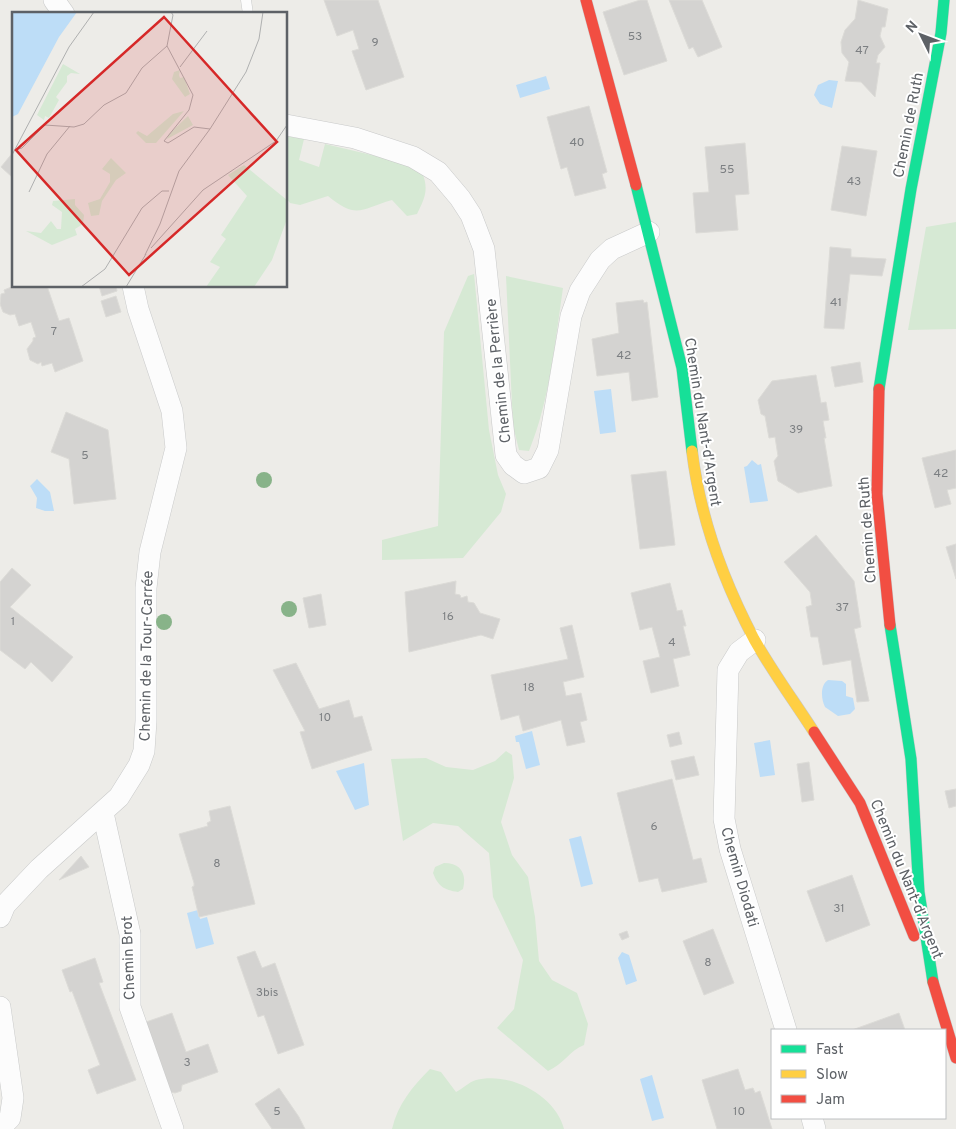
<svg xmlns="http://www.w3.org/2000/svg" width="956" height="1129" font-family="Overpass,sans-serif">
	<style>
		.green { fill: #d6e9d4 }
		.water { fill: #bdddf7 }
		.building { fill: #d4d3d1; stroke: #dcdbd7 }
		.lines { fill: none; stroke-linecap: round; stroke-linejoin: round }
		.lane-casing { stroke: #c9caca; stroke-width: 11 }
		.street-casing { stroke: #c9caca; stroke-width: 22 }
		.fast-casing { stroke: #c8c8c9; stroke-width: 12 }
		.slow-casing { stroke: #c8c8c9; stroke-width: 12 }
		.jam-casing { stroke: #c8c8c9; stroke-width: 12 }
		.lane { stroke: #fcfcfc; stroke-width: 10 }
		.street { stroke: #fcfcfc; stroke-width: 21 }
		.fast { stroke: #16e098; stroke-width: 11 }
		.slow { stroke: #ffcf43; stroke-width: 11 }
		.jam { stroke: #f24e42; stroke-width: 11 }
		.tree { fill: #88b389 }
		.labels { text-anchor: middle; stroke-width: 4; stroke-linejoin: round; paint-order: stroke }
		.number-label { font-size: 12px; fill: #7c7f82 }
		.street-label { font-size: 15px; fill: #5d6166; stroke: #fff }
		.inset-road { fill: none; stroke: #afb0b0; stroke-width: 1 }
		.view { fill: #d62828; fill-opacity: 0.15; stroke: #d62828; stroke-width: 2.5 }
		.inset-edge { fill: none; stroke: #5d6166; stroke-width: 2.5 }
	</style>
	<rect width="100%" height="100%" fill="#edece8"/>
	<path class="green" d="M286 136 304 139 299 160 319 167 325 144 393 160 422 172C429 189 425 198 417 214L407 216 392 200C361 209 357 220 328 196L300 205 290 203 286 198Z
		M956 222V329L908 330 926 227Z
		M474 274 489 430 498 475 506 494 501 512 463 558 382 560V540L438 526 444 332 468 276Z
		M506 276 563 288C555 342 550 400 529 451L519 450 513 426Z
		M506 751 512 755 514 778 501 822 512 855 528 877 535 917 539 961 552 980 577 993 588 1024 584 1045C569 1051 564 1064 548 1071L497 1028 514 1009 523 960 493 897 489 853 458 826 433 823 403 841 391 759 426 758 446 767 473 770 495 761Z
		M444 863C461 863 467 874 463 889L458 892C444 890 438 886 433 873L435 867Z
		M430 1069 441 1072 456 1092C462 1089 469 1082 476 1080 510 1071 556 1096 564 1129H392C398 1104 412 1087 430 1069Z"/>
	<path class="water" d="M546 76 550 89 520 98 516 85Z
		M829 80 838 81 832 108 820 104 814 95 818 85Z
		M611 389 616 432 600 434 594 391Z
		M752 460 758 465 761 464 768 501 750 503 744 467 747 466Z
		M37 479 50 492 54 511H45L36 508 37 498 30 486Z
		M828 680 842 681 846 684V696L853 698 855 709 850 714 838 716 825 707C821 699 820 685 828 680Z
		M532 731 540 765 526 769 519 742H516L515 736Z
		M770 740 775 775 760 777 754 743Z
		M364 763 369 805 355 810 336 771Z
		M581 836 593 884 581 887 569 839Z
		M198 910 200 919 207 917 214 944 196 949 187 913Z
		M622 952 629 955 637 981 626 985 618 958Z
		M652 1075 664 1118 652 1121 640 1079Z"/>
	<path class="building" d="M324 0H378L404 77 366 90 352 51 359 49 353 30 337 36Z
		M640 0H647L667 61 624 75 603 12Z
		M669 0H702L722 47 698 57 693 47 689 49Z
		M858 0 888 9 885 27H882L880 36 885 47 878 55 876 63H880L875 97 861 82 845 81 849 62 842 53 841 42 845 30 855 19Z
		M14 60V95L12 96V61Z
		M589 106 607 172 602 174 606 188 575 196 567 167 561 169 547 117Z
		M745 143 749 194 735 195 738 230 696 233 693 193 709 192 705 147Z
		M842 146 877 151 866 216 831 210Z
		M14 151V193L12 177 1 167Z
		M830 247 851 249V257L886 259 882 276 850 274 844 329 824 328Z
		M14 286H47L59 321 69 318 83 361 55 372 52 363 42 366 41 362 38 364 30 360 27 349 33 341V338L36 337 31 322 19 326 15 314 10 315 3 312 0 304 1 294 5 293 4 290Z
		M99 286H116L117 291 102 296Z
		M116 296 121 312 106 317 101 301Z
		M643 300 644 303 647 302 658 397 632 401 629 372 597 376 592 339 619 333 616 303Z
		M860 362 863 382 835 387 831 367Z
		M816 375 821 403 826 402 829 420 823 421 826 438H824L832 486 798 493 778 481 774 461 778 456 775 437 769 438 765 416 761 414 758 400 772 381Z
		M66 412 108 430 116 499 74 504 69 459 51 452Z
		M956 450V488L947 490 951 504 935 508 922 458Z
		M666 471 675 545 640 549 631 475Z
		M816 535 854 581 861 627 854 629 869 701 857 702 851 660 823 665 818 637H811L806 607 812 605 810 592 784 562Z
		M956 544V579L946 547Z
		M12 568 31 585 10 607 73 657 52 682 31 662 25 669 0 650V582Z
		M456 581 455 594 460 595 461 598 467 596 468 602 474 603 480 613 500 619 493 639 481 635 409 652 405 592Z
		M670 583 677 611 682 610 686 626H683L690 655 673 659 679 686 651 693 643 661 660 657 652 627 640 630 631 593Z
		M321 594 326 625 309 628 303 598Z
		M572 625 584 677 563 682 566 696 581 693 587 720 580 722 585 742 567 746 561 720 523 731 519 715 501 720 491 675 568 659 560 628Z
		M296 663 319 709 349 700 354 718 362 716 372 750 312 769 300 732 305 731 273 670Z
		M679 732 682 744 670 747 667 735Z
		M694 756 699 775 676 780 671 761Z
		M809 762 814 800 802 802 797 764Z
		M672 779 693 860 701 858 707 882 662 892 658 878 639 882 617 793Z
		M956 789V806L949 808 945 791Z
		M230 806 255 904 199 917 192 887 194 886V883L179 834 208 826 207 823 211 821 209 811Z
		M81 856 89 867 59 880Z
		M852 875 870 925 826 942 807 891Z
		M713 929 734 983 704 995 683 941Z
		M627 931 629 937 622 940 619 934Z
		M255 951 262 968 275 963 304 1045 278 1054 264 1015 258 1017 237 957Z
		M95 958 103 982 99 983 136 1080 97 1094 88 1070 100 1065 72 991 70 992 62 970Z
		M172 1013 186 1052 208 1044 218 1072 182 1085 181 1091 175 1093 171 1092 146 1022Z
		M899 1013 905 1030H852Z
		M738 1069 745 1090 753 1088 755 1093 760 1091 772 1129H717L702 1080Z
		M279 1088 299 1117 305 1129H272L255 1104Z"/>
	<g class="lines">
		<g class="lane-casing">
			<path id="lane" d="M246 0 248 14"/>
		</g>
		<g class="street-casing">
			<path id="street" d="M54 0 64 14
				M286 125 355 138 413 157 438 172 460 198 471 215 484 249 506 455 513 465 524 473 539 468 548 450 571 316 580 291 600 260 612 249 649 232
				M755 640 739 652 728 670 724 819 730 849 786 1030
				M103 813 130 934V1007L173 1129
				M0 917 5 905 39 869 119 797 139 765 144 751 146 721V588L150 552 176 448 172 411 138 309 133 286
				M0 1007 13 1098 10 1118 0 1128
				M812 1118 815 1129"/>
		</g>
		<g class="fast-casing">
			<path id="fast" d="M636 185 682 368 692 451
				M879 389 911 189 941 33 944 0
				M890 625 911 759 919 892 933 982"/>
		</g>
		<g class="slow-casing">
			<path id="slow" d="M692 451C700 517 723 580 754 639 772 671 794 701 814 732"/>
		</g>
		<g class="jam-casing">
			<path id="jam" d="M586 0 636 185
				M879 389 877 494 890 625
				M814 732 860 803 914 936
				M933 982 956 1058"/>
		</g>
		<use href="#lane" class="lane"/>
		<use href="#street" class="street"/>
		<use href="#fast" class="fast"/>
		<use href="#slow" class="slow"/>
		<use href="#jam" class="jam"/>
	</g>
	<g class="tree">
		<circle cx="264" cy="480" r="8"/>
		<circle cx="289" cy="609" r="8"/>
		<circle cx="164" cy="622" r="8"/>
	</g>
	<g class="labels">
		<g class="number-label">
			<text x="635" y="40">53</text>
			<text x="375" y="46">9</text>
			<text x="862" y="54">47</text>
			<text x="577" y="146">40</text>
			<text x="727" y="173">55</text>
			<text x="854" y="185">43</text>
			<text x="836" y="306">41</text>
			<text x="54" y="335">7</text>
			<text x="624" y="359">42</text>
			<text x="796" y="433">39</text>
			<text x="85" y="459">5</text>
			<text x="941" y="477">42</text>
			<text x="842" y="611">37</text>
			<text x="448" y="620">16</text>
			<text x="13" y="625">1</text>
			<text x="672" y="646">4</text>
			<text x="529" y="691">18</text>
			<text x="325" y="721">10</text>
			<text x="654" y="830">6</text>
			<text x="217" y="867">8</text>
			<text x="839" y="912">31</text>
			<text x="708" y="966">8</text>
			<text x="267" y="996">3bis</text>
			<text x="187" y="1066">3</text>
			<text x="277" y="1115">5</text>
			<text x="739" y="1115">10</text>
		</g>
		<g class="street-label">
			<text transform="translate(908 125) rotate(-79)" y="5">Chemin de Ruth</text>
			<text transform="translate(498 371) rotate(-96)" y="5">Chemin de la Perrière</text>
			<text transform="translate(703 422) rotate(81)" y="5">Chemin du Nant-d'Argent</text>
			<text transform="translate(867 530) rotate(-94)" y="5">Chemin de Ruth</text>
			<text transform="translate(146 656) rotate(-89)" y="5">Chemin de la Tour-Carrée</text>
			<text transform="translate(740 877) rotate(74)" y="5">Chemin Diodati</text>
			<text transform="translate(907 879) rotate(68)" y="5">Chemin du Nant-d'Argent</text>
			<text transform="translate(128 958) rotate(-92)" y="5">Chemin Brot</text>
		</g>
	</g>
	<g transform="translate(12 12)">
		<rect width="275" height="275" fill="#edece8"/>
		<path d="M51 52 68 62 59 61 55 64V70L44 85 47 88 37 106 33 104 32 108 25 103ZM168 58 167 63 168 66 172 65 178 82 173 85 160 67 162 60ZM172 99 144 131H134L124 121 126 119 135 124 161 102ZM176 104 181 113 155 127 157 122ZM99 146 114 161 104 168 90 189 87 203 79 204 76 191 88 187 98 170V162L90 157ZM232 153 275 188V207L260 248 242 275H194L208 255 198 250 214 227 209 223 235 184 216 163ZM63 187V193L72 203 71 212 63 217 65 223 40 233 14 219 29 221 39 209 45 217H49L50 200 40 193 41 189Z" fill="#d6e9d4"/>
		<path d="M0 0H65L47 25 6 102 0 105Z" fill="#bdddf7"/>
		<path class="inset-road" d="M159 0 161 3 155 34 181 83 177 98 152 129 156 131 182 115 198 117M168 55 195 19M3 138 10 136 33 113 62 115 72 112 92 93 114 81 130 56 155 34M0 143 57 35 82 0M17 180 35 142 58 114M139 236 191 178 264 129 275 113M133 243 148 212 167 159 198 117 234 60 247 27 251 0M69 275 93 257 130 196 150 179H157M114 275 134 242"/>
		<path class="view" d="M152 5 265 130 117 263 4 138Z"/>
		<rect width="275" height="275" class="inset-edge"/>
	</g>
	<rect x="771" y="1029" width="175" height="90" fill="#ffffff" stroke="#bec0c2"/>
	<rect x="781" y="1045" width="25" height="8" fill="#16e098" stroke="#bec0c2"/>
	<text x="816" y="1054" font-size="15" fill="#5d6166">Fast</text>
	<rect x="781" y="1070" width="25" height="8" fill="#ffcf43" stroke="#bec0c2"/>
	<text x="816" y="1079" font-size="15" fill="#5d6166">Slow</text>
	<rect x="781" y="1095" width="25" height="8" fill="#f24e42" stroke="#bec0c2"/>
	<text x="816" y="1104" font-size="15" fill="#5d6166">Jam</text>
	<g transform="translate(921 35) rotate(312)" stroke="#ffffff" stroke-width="4" paint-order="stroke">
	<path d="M0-4L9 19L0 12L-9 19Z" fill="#5d6166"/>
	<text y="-8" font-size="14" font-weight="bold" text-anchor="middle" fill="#5d6166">N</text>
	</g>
</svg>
